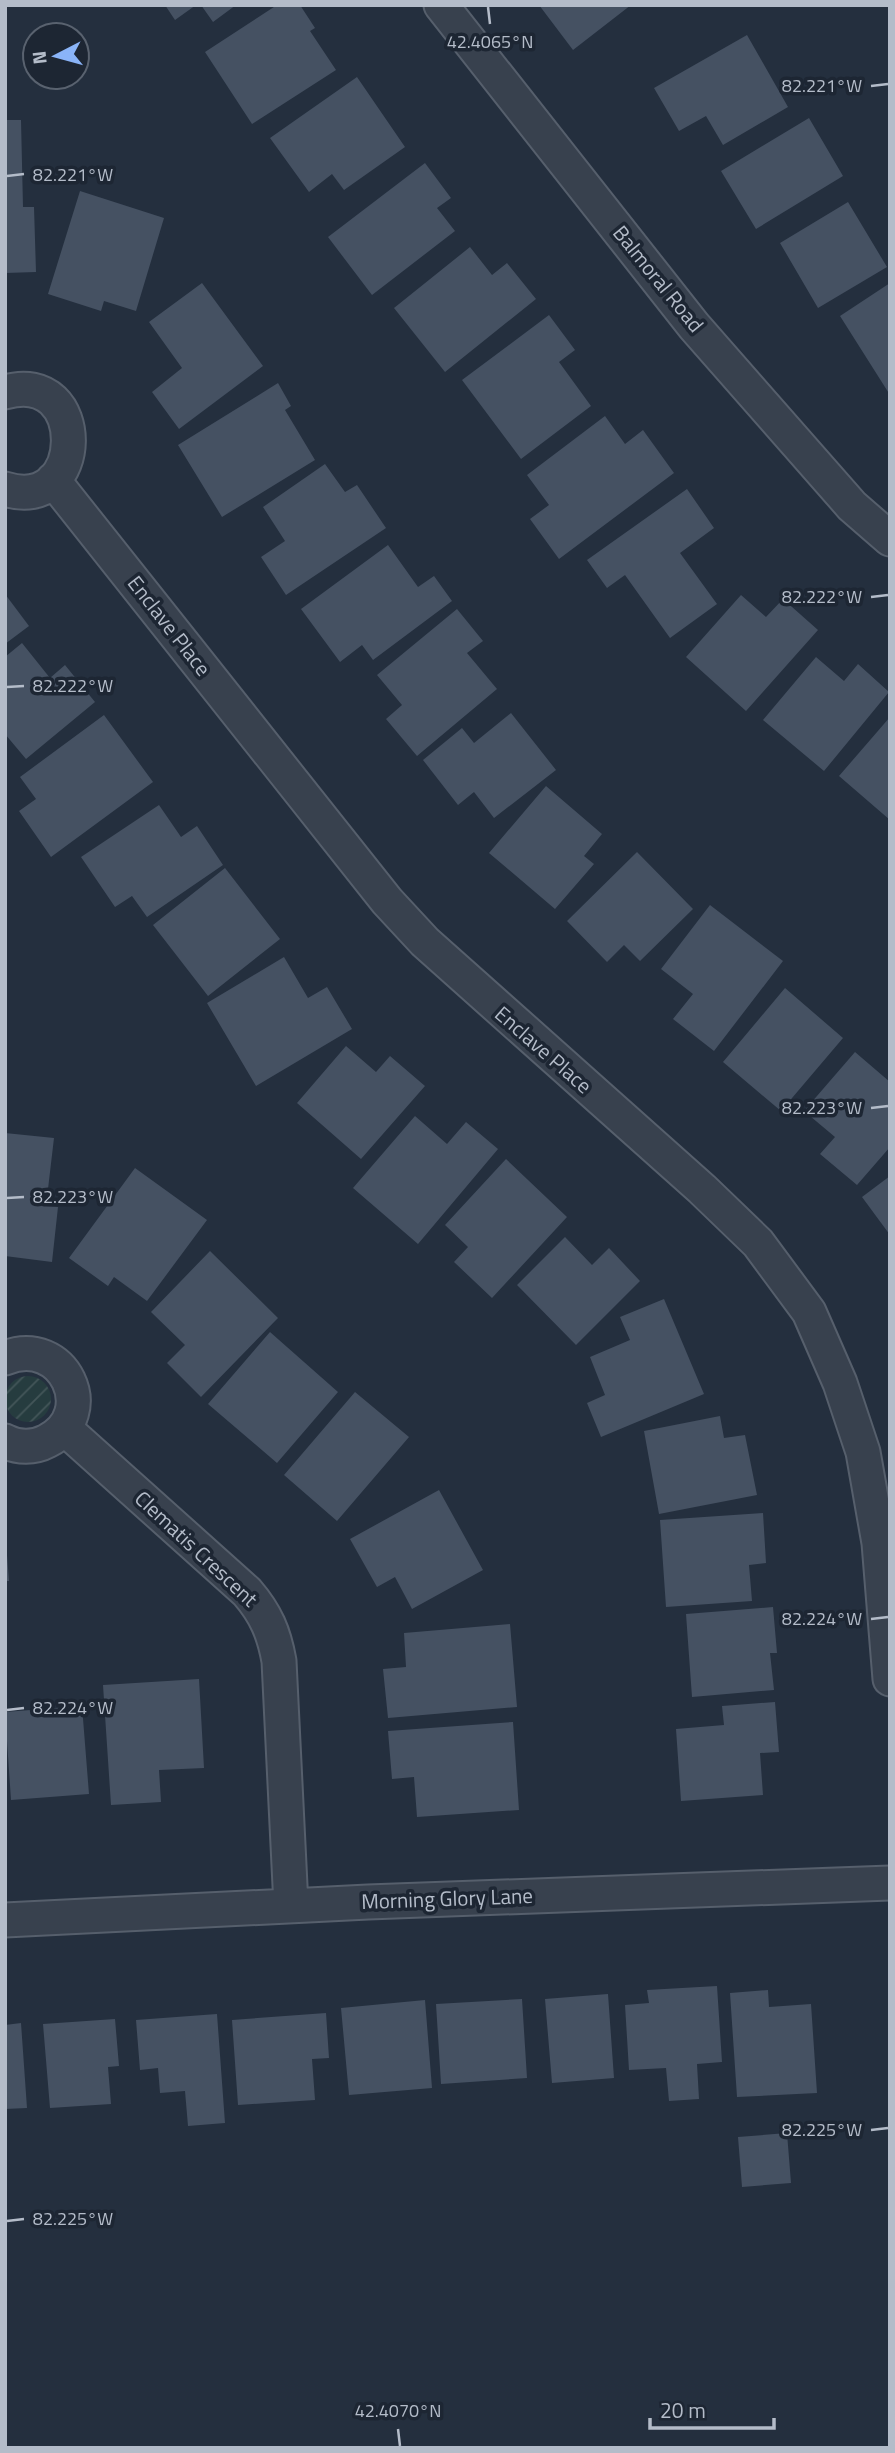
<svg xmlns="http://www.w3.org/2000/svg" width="895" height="2453" font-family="'Titillium Web',sans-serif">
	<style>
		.garden { fill: url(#garden-furrows) }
		.building { fill: #455162 }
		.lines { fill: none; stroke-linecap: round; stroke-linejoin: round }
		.minor-casing { stroke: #565f6c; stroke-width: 37 }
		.minor { stroke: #38414e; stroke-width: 33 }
		.ticks { fill: none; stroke: #b4bcc9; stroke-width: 2.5 }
		.labels { text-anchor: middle; stroke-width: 7; stroke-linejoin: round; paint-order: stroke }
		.street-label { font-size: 21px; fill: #b4bcc9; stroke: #1d2633 }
		.ticks-label { font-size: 18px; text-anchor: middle; fill: #b4bcc9; stroke: #1d2633; stroke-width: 7; stroke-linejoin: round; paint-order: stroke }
	</style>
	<defs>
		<pattern id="garden-furrows" width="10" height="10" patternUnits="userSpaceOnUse" patternTransform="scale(1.75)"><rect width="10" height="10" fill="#263c3f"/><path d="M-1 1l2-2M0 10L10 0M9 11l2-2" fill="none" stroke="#435659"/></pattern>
	</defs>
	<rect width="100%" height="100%" fill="#242f3e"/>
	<path class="garden" d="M5 1399a23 23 0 1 1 46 0a23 23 0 1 1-46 0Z"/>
	<path class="building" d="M165 5H196L175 20Z
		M201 5H236L213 22Z
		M277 5H300L315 28 310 31 336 70 252 124 205 52Z
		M539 5H631L573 50Z
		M747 35 788 107 723 145 706 116 679 131 654 88Z
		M357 77 405 147 344 190 332 174 309 192 270 138Z
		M809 118 843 176 756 229 721 171Z
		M5 120H21L23 207H34L36 272 5 273Z
		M425 163 451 198 437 208 455 231 372 295 328 237Z
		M80 191 164 218 136 311 104 301 101 311 48 294Z
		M848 202 887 267 818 308 780 243Z
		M470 247 492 275 507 263 536 299 445 372 394 308Z
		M202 283 263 366 179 429 152 392 182 368 149 322Z
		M890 283V395L840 316Z
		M549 315 575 350 559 362 591 406 521 459 462 380Z
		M278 383 291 406 285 410 315 460 222 517 178 445Z
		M605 416 625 444 643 430 674 473 559 559 530 519 549 505 527 475Z
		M325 464 345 492 357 485 386 528 286 595 261 557 285 541 263 507Z
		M687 489 714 528 680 553 717 604 670 638 625 575 607 588 587 560Z
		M388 545 418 587 434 576 452 601 373 660 362 645 340 662 301 609Z
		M5 594 29 626 5 644Z
		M741 595 766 617 783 599 818 630 746 711 686 657Z
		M457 609 483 641 467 653 497 689 417 756 386 719 402 705 377 675Z
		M22 643 50 678 65 665 95 702 26 759 5 734V657Z
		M816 657 844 681 858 664 889 692 824 771 763 720Z
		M511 713 556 770 494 818 474 792 458 805 423 760 462 728 474 743Z
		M104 715 153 782 51 857 19 811 36 799 20 777Z
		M890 717V820L839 776Z
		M546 786 602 834 584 856 594 864 555 909 489 853Z
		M159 805 181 837 197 826 223 865 147 917 132 896 115 907 81 857Z
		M637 852 693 909 640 961 624 945 607 962 567 921Z
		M225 868 280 939 208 996 153 925Z
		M710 905 783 961 714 1051 673 1019 693 994 661 969Z
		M284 957 308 998 327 987 352 1029 256 1086 207 1003Z
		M785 988 843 1038 781 1111 723 1062Z
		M346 1046 376 1072 390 1056 425 1086 361 1159 297 1103Z
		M855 1052 890 1082V1147L857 1185 820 1154 835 1137 804 1111Z
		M415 1116 447 1144 466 1122 498 1149 418 1244 353 1188Z
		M5 1133 54 1138 46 1206 58 1207 52 1262 5 1256Z
		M506 1159 567 1217 492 1298 454 1262 468 1247 445 1225Z
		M135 1168 207 1220 147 1301 114 1277 108 1286 69 1258Z
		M890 1176V1235L862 1197Z
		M565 1237 592 1265 609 1248 640 1281 576 1345 517 1285Z
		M210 1251 278 1318 201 1397 167 1363 185 1345 151 1312Z
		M664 1299 704 1394 601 1437 587 1403 605 1395 590 1357 630 1340 620 1317Z
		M270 1332 338 1392 277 1463 208 1404Z
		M355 1392 409 1437 337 1521 284 1475Z
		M720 1416 724 1438 745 1435 757 1495 659 1514 644 1431Z
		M439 1490 483 1570 412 1609 395 1577 377 1587 350 1539Z
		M763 1513 766 1563 749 1565 752 1601 666 1607 660 1520Z
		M5 1555H7L9 1581H5Z
		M773 1607 777 1653H770L774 1690 692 1697 686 1614Z
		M510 1624 517 1707 388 1718 383 1669 406 1667 404 1633Z
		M199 1679 204 1768 159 1770 161 1802 111 1805 103 1685Z
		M775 1702 779 1752 760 1753 763 1795 681 1801 676 1729 724 1725 722 1706Z
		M82 1706 89 1794 11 1800 5 1712Z
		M513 1722 519 1810 417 1817 414 1777 392 1779 388 1731Z
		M717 1986 722 2062 697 2064 699 2099 669 2101 666 2068 629 2070 625 2005 649 2003 647 1990Z
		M768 1990 769 2007 811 2004 817 2093 737 2097 730 1993Z
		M608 1994 614 2078 552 2083 545 1999Z
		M522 1999 527 2078 441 2084 436 2004Z
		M425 2000 432 2088 349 2095 341 2008Z
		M326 2013 329 2058 312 2059 315 2100 238 2105 232 2020Z
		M217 2014 225 2123 188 2126 185 2091 160 2093 158 2068 140 2070 136 2020Z
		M115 2019 119 2066 108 2067 111 2104 50 2108 43 2024Z
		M21 2023 27 2108 5 2109V2025Z
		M787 2133 791 2183 742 2187 738 2137Z"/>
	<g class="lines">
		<g class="minor-casing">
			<path id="minor" d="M441 5 694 326 852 506 890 539
				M5 392C91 367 88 516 5 489
				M53 480 387 901 425 942 702 1189 758 1243 809 1312 840 1383 863 1452 879 1543 890 1679
				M5 1358C64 1334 101 1414 47 1441 34 1448 18 1448 5 1441
				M64 1428 247 1592C266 1614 274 1633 279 1661L291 1906
				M5 1920 368 1902 890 1883"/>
		</g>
		<use href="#minor" class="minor"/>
	</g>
	<path class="ticks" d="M488 7 490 24M871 86 888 84M7 176 24 174M871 597 888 595M7 687 24 686M871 1108 888 1106M7 1198 24 1197M871 1619 888 1617M7 1710 24 1708M871 2130 888 2128M7 2221 24 2219M398 2429 400 2446"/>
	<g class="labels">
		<g class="street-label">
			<text transform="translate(658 279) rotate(51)" y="7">Balmoral Road</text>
			<text transform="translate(169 626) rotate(52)" y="7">Enclave Place</text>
			<text transform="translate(543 1050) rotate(41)" y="7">Enclave Place</text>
			<text transform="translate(196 1549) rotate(43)" y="7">Clematis Crescent</text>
			<text transform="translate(447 1899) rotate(-2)" y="7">Morning Glory Lane</text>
		</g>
	</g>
	<g class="ticks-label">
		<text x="490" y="48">42.4065°N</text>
		<text x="822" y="92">82.221°W</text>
		<text x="73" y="181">82.221°W</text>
		<text x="822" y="603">82.222°W</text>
		<text x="73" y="692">82.222°W</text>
		<text x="822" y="1114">82.223°W</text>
		<text x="73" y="1203">82.223°W</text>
		<text x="822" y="1625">82.224°W</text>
		<text x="73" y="1714">82.224°W</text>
		<text x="822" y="2136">82.225°W</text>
		<text x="73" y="2225">82.225°W</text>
		<text x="398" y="2417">42.4070°N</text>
	</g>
	<rect width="895" height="2453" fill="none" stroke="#b4bcc9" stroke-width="14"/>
	<g transform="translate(56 56) rotate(264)"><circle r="33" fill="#1d2633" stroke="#59626f" stroke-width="2"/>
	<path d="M0-5L12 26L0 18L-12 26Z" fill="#8ab4f8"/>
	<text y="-10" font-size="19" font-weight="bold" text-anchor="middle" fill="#b4bcc9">N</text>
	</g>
	<path d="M650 2418v10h124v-10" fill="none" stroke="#b4bcc9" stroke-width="3.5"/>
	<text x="660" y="2418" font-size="21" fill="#b4bcc9" stroke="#1d2633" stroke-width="5" paint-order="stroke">20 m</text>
</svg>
